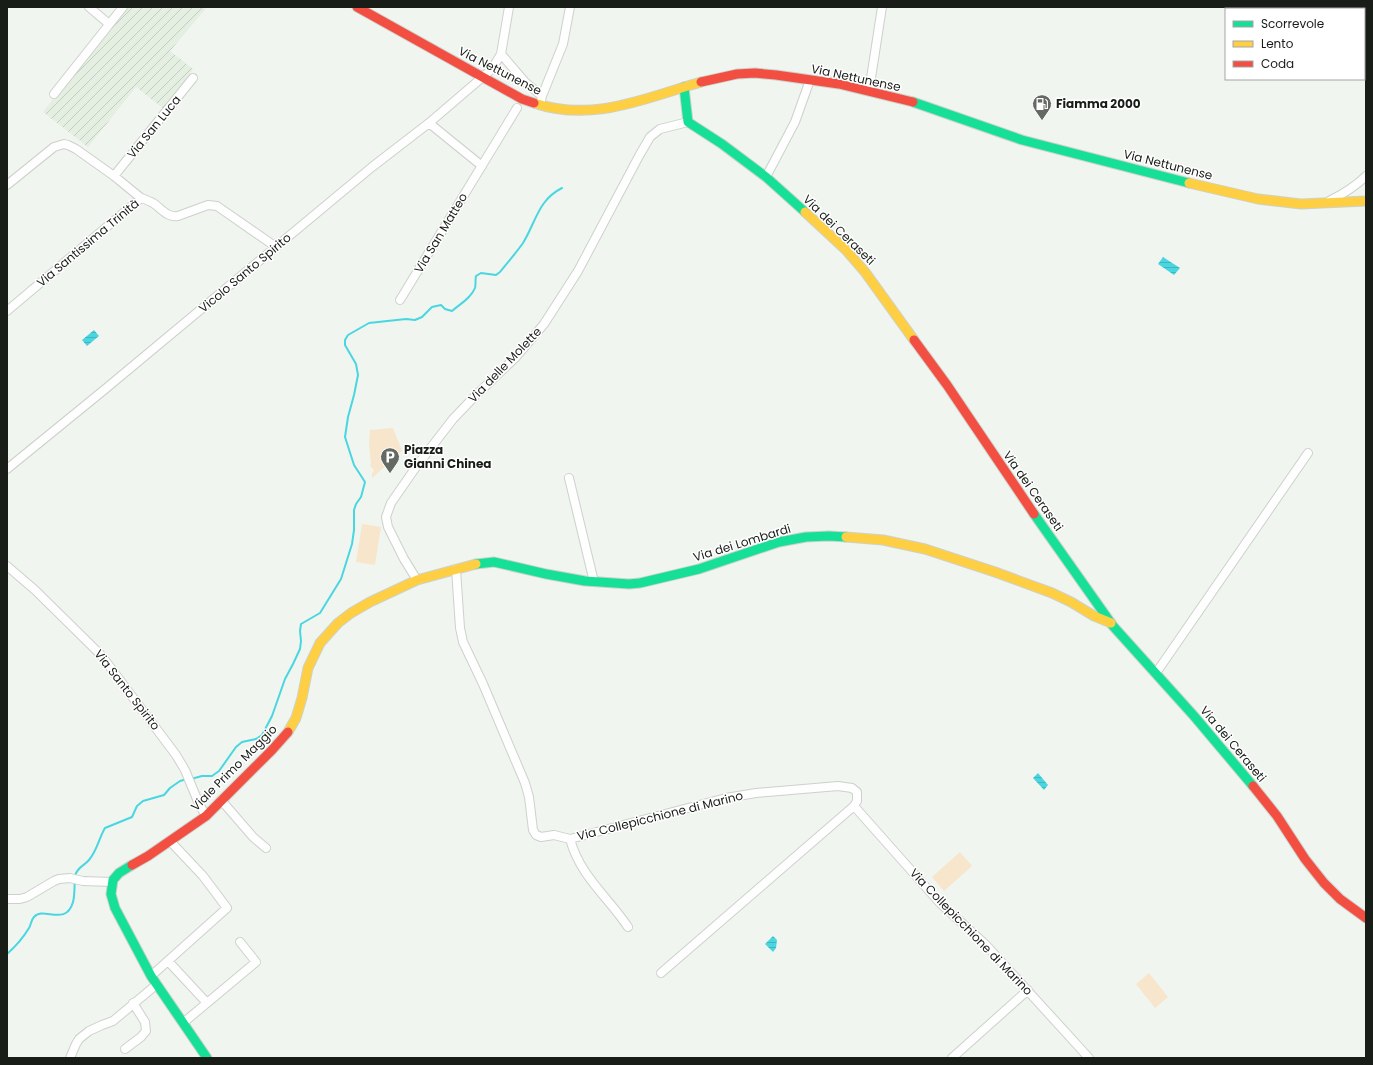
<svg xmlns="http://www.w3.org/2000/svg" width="1373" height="1065" font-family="Poppins,sans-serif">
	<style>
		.industrial { fill: url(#industrial-furrows) }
		.park { fill: #f7e5cc }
		.water { fill: url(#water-rules) }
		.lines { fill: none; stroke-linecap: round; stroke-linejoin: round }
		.stream { stroke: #4ad6e0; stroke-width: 2 }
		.street-casing { stroke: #cdd1cc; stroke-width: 10 }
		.fast-casing { stroke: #cdd1cc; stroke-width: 11 }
		.slow-casing { stroke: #cdd1cc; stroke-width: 11 }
		.jam-casing { stroke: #cdd1cc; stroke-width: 11 }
		.street { stroke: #fdfefd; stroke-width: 8 }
		.fast { stroke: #16e098; stroke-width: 9 }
		.slow { stroke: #ffcf43; stroke-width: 9 }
		.jam { stroke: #f24e42; stroke-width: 9 }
		.labels { text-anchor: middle; stroke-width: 3; stroke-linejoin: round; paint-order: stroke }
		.street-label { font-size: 12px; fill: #191d18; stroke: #fff }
		.poi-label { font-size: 12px; font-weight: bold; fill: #191d18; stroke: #fff; text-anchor: start }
	</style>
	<defs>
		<pattern id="industrial-furrows" width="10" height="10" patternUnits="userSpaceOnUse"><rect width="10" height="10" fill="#e4eee1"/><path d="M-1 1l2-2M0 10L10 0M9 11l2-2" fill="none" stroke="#c3ccc0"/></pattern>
		<pattern id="water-rules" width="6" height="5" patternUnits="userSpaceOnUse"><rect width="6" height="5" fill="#4ad6e0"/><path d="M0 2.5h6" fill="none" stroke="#40b7bf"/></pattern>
	</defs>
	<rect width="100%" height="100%" fill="#f0f5ef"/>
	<path class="industrial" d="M126 7H207L170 51 193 69 190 73 191 77 164 109 136 87 88 147 43 112Z"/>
	<path class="park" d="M393 428 402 451 372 478V474L374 470 370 466 371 463 369 444 370 430Z
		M362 524 381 527 375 565 356 562Z
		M960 852 972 866 944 891 932 877Z
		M1149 973 1168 997 1155 1008 1136 984Z"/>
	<path class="water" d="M1163 257 1180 268 1174 275 1158 264Z
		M94 330 99 336 87 346 82 340Z
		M1038 773 1048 785 1044 790 1033 778Z
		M773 936 777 940 776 948 773 952 765 944Z"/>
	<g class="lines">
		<path class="stream" d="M191 779 202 776H212L219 771 236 747 242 742 256 739 262 735 272 716 285 679 293 664 300 649 301 641 300 631 301 624 320 613 341 579 352 544 354 530V510L356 504 361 497 365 482 354 465 345 437 348 417 354 395 358 375 356 364 345 345V340L348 335 369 323 406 319 415 320 422 317 432 307 441 305 445 309 452 311C460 304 471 298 475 288 476 284 475 280 476 276L481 273 496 275 500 272C508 262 516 253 523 243 536 222 538 200 562 188
			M75 876C77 867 84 866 89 860 97 851 99 838 105 828L132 817 137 806 143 801 164 795 170 788 180 781 187 779
			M7 954C15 947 23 938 29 928 31 925 31 920 34 917 43 906 66 927 73 902 75 895 74 888 75 880"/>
		<g class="street-casing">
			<path id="street" d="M89 7 109 24
				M501 54 525 82 542 96 541 101
				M869 91 882 7
				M54 94 123 7
				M542 96 563 44 570 7
				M429 123 482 166
				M114 176 193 78
				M766 177 795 122 810 80
				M7 185 54 147 64 144 68 145 76 149 114 176 141 198
				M1329 201C1343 194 1355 187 1366 176
				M400 300 517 108
				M7 311 141 198C145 199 149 201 153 203 161 208 167 218 178 216L208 205 217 206 276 247
				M7 469 104 390 372 167 429 123 492 69 501 54 509 7
				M569 478 594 582
				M7 566 35 590 101 655 176 755 185 770 199 804 206 816
				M456 569 460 628 463 642 483 684 525 783 529 797 533 830 536 835 541 837 554 835 570 839 726 798 756 793 838 786 852 788 857 792V801L854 806 661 973
				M417 580 404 559 388 527 386 517 391 503 416 467 453 419 476 395 516 357 544 324 578 271 639 156 650 137 660 129 688 122
				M1156 673 1308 453
				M221 800 253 837 266 848
				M854 806 940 903 986 945 1089 1058
				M570 839C580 876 608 897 628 927
				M7 899H20L27 897 54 881 59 879 70 878 83 881 112 882
				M168 961 207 1003
				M151 976 227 908 203 876 170 841
				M183 1023 256 962 240 942
				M125 1049 141 1037 146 1031 145 1022 133 1003
				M70 1058 76 1044 79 1039 89 1031 102 1025 113 1021 156 985
				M952 1058 1028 990"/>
		</g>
		<g class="fast-casing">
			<path id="fast" d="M684 87 688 122 722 144 766 177 805 212
				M913 102 1022 140 1189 183
				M1034 514 1113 626 1194 716 1253 786
				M476 564 494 562 546 574 585 581 629 584 640 583 699 569 779 542 806 537 829 536 846 537
				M132 865 119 873 113 880 111 894 115 908 151 976 207 1058"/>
		</g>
		<g class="slow-casing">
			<path id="slow" d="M534 103C593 123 645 98 701 82
				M1189 183 1258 199 1301 204 1366 201
				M805 212 846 250 865 272 914 340
				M846 537 883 540 925 549 995 572 1052 593 1071 602 1094 616 1111 623
				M288 732 296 718 302 698 308 668 320 643 338 623 351 613 370 602 417 580 476 564"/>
		</g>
		<g class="jam-casing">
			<path id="jam" d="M357 7 522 99 534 103
				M701 82 737 74 755 73 776 75 839 84 913 102
				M914 340 947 385 1034 514
				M1253 786 1277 816 1305 859 1324 883 1340 899 1366 918
				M132 865 148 856 206 816 272 750 288 732"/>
		</g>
		<use href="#street" class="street"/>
		<use href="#fast" class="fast"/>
		<use href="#slow" class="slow"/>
		<use href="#jam" class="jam"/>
	</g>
	<defs>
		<g id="fuel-pin" transform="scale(1)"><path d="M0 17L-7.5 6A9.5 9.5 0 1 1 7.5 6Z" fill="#646963" stroke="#fff"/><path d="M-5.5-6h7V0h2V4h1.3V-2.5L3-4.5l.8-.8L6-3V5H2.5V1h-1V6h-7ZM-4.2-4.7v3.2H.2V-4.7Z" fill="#fff"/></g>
		<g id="parking-pin" transform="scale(1)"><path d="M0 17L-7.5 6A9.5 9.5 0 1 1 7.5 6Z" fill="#646963" stroke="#fff"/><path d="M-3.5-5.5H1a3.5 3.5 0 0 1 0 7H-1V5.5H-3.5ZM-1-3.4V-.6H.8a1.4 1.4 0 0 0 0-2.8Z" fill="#fff"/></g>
	</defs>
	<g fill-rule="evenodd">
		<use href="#fuel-pin" x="1042" y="104"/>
		<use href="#parking-pin" x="390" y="457"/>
	</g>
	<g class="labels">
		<g class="street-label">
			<text transform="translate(500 71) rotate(27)" y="4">Via Nettunense</text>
			<text transform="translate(856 78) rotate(12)" y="4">Via Nettunense</text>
			<text transform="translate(154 127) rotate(-51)" y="4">Via San Luca</text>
			<text transform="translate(1168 165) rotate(14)" y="4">Via Nettunense</text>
			<text transform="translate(839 230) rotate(44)" y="4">Via dei Ceraseti</text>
			<text transform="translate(441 233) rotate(-59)" y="4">Via San Matteo</text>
			<text transform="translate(88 243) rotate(-40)" y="4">Via Santissima Trinità</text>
			<text transform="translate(245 273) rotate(-40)" y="4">Vicolo Santo Spirito</text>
			<text transform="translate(505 365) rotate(-46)" y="4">Via delle Molette</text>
			<text transform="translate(1033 491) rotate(55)" y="4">Via dei Ceraseti</text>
			<text transform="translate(742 543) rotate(-17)" y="4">Via dei Lombardi</text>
			<text transform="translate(127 690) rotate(52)" y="4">Via Santo Spirito</text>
			<text transform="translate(1233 744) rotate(50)" y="4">Via dei Ceraseti</text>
			<text transform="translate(234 768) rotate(-45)" y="4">Viale Primo Maggio</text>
			<text transform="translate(660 816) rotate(-14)" y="4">Via Collepicchione di Marino</text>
			<text transform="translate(971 932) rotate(46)" y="4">Via Collepicchione di Marino</text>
		</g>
		<g class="poi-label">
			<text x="1056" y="108">Fiamma 2000</text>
			<text x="404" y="454">Piazza<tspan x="404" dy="14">Gianni Chinea</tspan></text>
		</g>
	</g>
	<rect width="1373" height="1065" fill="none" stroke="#191d18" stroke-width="16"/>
	<rect x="1225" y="8" width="140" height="72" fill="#ffffff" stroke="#a3a5a3"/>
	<rect x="1233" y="21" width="20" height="6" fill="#16e098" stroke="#a3a5a3"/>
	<text x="1261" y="28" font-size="12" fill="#191d18">Scorrevole</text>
	<rect x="1233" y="41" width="20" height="6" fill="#ffcf43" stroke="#a3a5a3"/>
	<text x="1261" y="48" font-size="12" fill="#191d18">Lento</text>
	<rect x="1233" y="61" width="20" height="6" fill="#f24e42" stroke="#a3a5a3"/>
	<text x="1261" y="68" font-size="12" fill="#191d18">Coda</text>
</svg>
